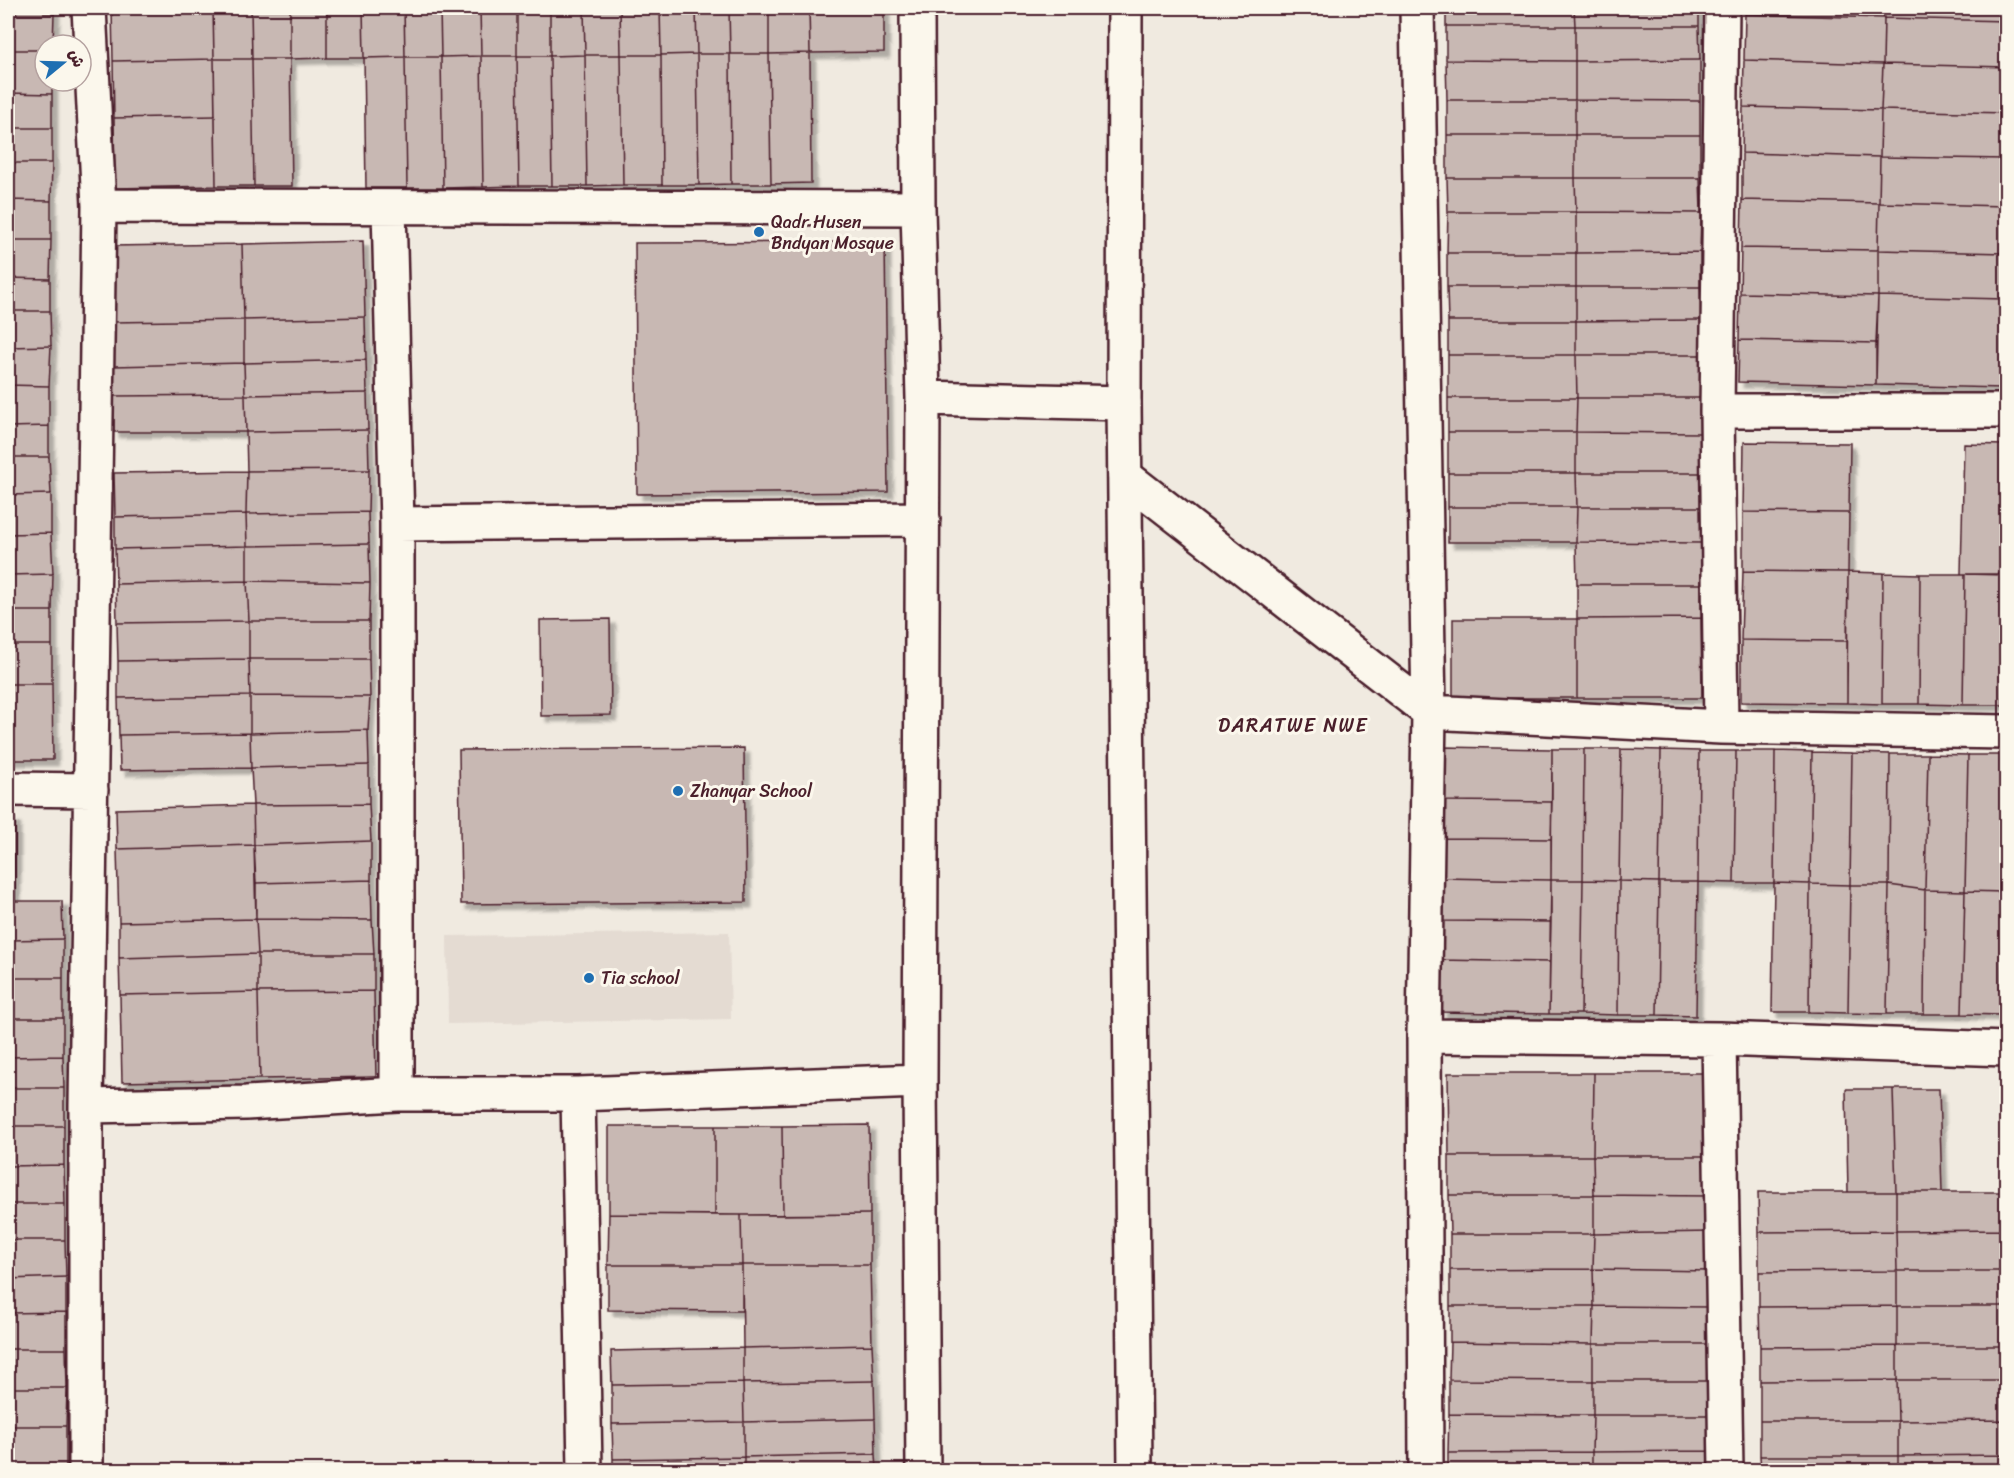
<svg xmlns="http://www.w3.org/2000/svg" width="2014" height="1478" font-family="Sriracha,'Playpen Sans Arabic',sans-serif">
	<style>
		.built { fill: #e4dbd2 }
		.building { fill: #c8b8b3; stroke: #4a1f2b; stroke-width: 1.5; filter: url(#shadow) }
		.lines { fill: none; stroke-linecap: round; stroke-linejoin: round }
		.minor-casing { stroke: #4a1f2b; stroke-width: 38 }
		.tertiary-casing { stroke: #4a1f2b; stroke-width: 38 }
		.minor { stroke: #fbf7ec; stroke-width: 33 }
		.tertiary { stroke: #fbf7ec; stroke-width: 33 }
		.poi-dot { fill: #1f6fb2; stroke: #fbf7ec; stroke-width: 2 }
		.labels { text-anchor: middle; stroke-width: 6; stroke-linejoin: round; paint-order: stroke }
		.poi-label { font-size: 18px; fill: #4a1f2b; stroke: #fbf7ec; text-anchor: start }
		.neighbourhood-label { font-size: 20px; letter-spacing: 1.5px; fill: #4a1f2b; stroke: #fbf7ec }
	</style>
	<defs>
		<filter id="shadow"><feDropShadow dx="5.5" dy="5.5" stdDeviation="1.5" flood-color="#0004"/></filter>
	</defs>
	<rect width="100%" height="100%" fill="#f0eae0"/>
	<filter id="ink" filterUnits="userSpaceOnUse"><feTurbulence type="fractalNoise" baseFrequency=".0167" numOctaves="2"/><feDisplacementMap in="SourceGraphic" scale="12" xChannelSelector="R" yChannelSelector="G"/><feConvolveMatrix kernelMatrix="1 2 1 2 8 2 1 2 1" color-interpolation-filters="sRGB"/></filter>
	<g filter="url(#ink)">
		<path class="built" d="M729 932 731 1019 448 1024 447 936Z"/>
		<path class="building" d="M8 8H54V14H8Z
			M112 8H213L214 59 113 61Z
			M213 8H251L252 59H214Z
			M251 8H290V59H252Z
			M290 8H327V58L290 59Z
			M327 8H363L364 58H327Z
			M363 8H404L405 57 364 58Z
			M404 8H440L441 57H405Z
			M440 8H480L481 56 441 57Z
			M480 8H517V56H481Z
			M517 8H550V56H517Z
			M550 8H584L585 55 550 56Z
			M584 8H620L621 55H585Z
			M620 8H660L661 55H621Z
			M660 8H696L697 54 661 55Z
			M696 8H729L730 54H697Z
			M729 8H769V54H730Z
			M769 8H809L810 53 769 54Z
			M809 8H884V52L810 53Z
			M1446 8H1574L1575 26H1446Z
			M1574 8H1699V26H1575Z
			M1745 8H1883L1884 18 1745 14Z
			M1883 8H2006V21L1884 18Z
			M8 14H54L53 45H45V50H8Z
			M1745 14 1884 18 1883 64 1744 60Z
			M1884 18 2006 21V67L1883 64Z
			M1446 26H1575V61L1446 60Z
			M1575 26H1699L1700 60 1575 61Z
			M8 50H45V81H52V94L8 93Z
			M810 53 811 183 771 184 769 54Z
			M697 54H730L731 184 699 185Z
			M697 54 699 185H662L661 55Z
			M730 54H769L771 184H731Z
			M585 55 587 186H552L550 56Z
			M585 55H621L623 185 587 186Z
			M621 55H661L662 185H623Z
			M481 56 483 187 443 188 441 57Z
			M481 56H517L519 186 483 187Z
			M517 56H550L552 186H519Z
			M405 57 407 188H366L364 58Z
			M405 57H441L443 188H407Z
			M214 59 215 116 114 118 113 61Z
			M214 59H252L254 186H216Z
			M252 59H290L292 186H254Z
			M1446 60 1575 61V100H1447Z
			M1700 60V101L1575 100V61Z
			M1744 60 1883 64 1881 110 1743 107Z
			M1883 64 2006 67V113L1881 110Z
			M8 93 52 94V128H8Z
			M1447 100H1575V135H1447Z
			M1575 100 1700 101V135H1575Z
			M1743 107 1881 110 1880 157 1742 153Z
			M1881 110 2006 113V159L1880 157Z
			M215 116 216 186 115 188 114 118Z
			M8 128H52V163H8Z
			M1447 135H1575V178H1447Z
			M1575 135H1700V178H1575Z
			M1742 153 1880 157 1879 203 1742 200Z
			M1880 157 2006 159 2005 206 1879 203Z
			M8 163H52L51 201 8 200Z
			M1447 178H1575L1576 212H1448Z
			M1575 178H1700L1701 213 1576 212Z
			M8 200 51 201V240H8Z
			M1742 200 1879 203 1878 250 1741 248Z
			M1879 203 2005 206V253L1878 250Z
			M1448 212H1576V253H1447Z
			M1576 212 1701 213 1700 252 1576 253Z
			M8 240H51L50 279 8 278Z
			M363 241 365 317 244 320 242 244Z
			M885 242 888 492 637 494 635 243Z
			M242 244 244 320 113 322 111 246Z
			M1741 248 1878 250V296L1740 293Z
			M1878 250 2005 253 2004 299 1878 296Z
			M1700 252V287H1576V253Z
			M1447 253H1576V287H1447Z
			M8 278 50 279V311H8Z
			M1447 287H1576V321H1448Z
			M1576 287H1700L1701 320 1576 321Z
			M1740 293 1878 296 1876 343 1739 340Z
			M1878 296 2004 299 2003 388 1876 385Z
			M8 311H50L51 346 8 347Z
			M365 317 366 360 244 363V320Z
			M244 320V363L114 366 113 322Z
			M1701 320V355H1576V321Z
			M1448 321H1576V355H1448Z
			M1739 340 1876 343V385L1738 382Z
			M51 346 49 386 8 385V347Z
			M1448 355H1576L1577 398H1448Z
			M1576 355H1701V398H1577Z
			M366 360 367 393 245 395 244 363Z
			M244 363 245 395 113 396 114 366Z
			M8 385 49 386V426L8 427Z
			M367 393 368 430 246 432 245 395Z
			M245 395 246 432H114L113 396Z
			M1448 398H1577L1576 432H1448Z
			M1577 398H1701V433L1576 432Z
			M49 426V457H8V427Z
			M368 430 369 470 247 471 246 432Z
			M1448 432H1576V473H1448Z
			M1576 432 1701 433V473H1576Z
			M1744 442 1850 443 1849 513 1743 512Z
			M1964 444 2004 445 2001 574H1961Z
			M2004 445H2006V575L2001 574Z
			M8 457H49L51 494 8 495Z
			M369 470 368 512 246 514 247 471Z
			M247 471 246 514 115 517 114 473Z
			M1448 473H1576L1577 507H1448Z
			M1576 473H1701V507H1577Z
			M51 494V533L8 534V495Z
			M1448 507H1577L1576 542H1448Z
			M1577 507H1701V543L1576 542Z
			M368 512 369 544 247 546 246 514Z
			M1743 512 1849 513 1848 572 1743 571Z
			M246 514 247 546 115 549V517Z
			M51 533 53 574 8 575V534Z
			M1576 542 1701 543V584H1577Z
			M369 544 370 583 247 581V546Z
			M247 546V581L116 584 115 549Z
			M1743 571 1848 572 1847 641 1741 640Z
			M1848 572 1883 573 1882 704 1847 703Z
			M1883 573 1920 574 1919 704H1882Z
			M53 574 52 611H8V575Z
			M1920 574H1965L1963 705 1919 704Z
			M1965 574 2005 575 2003 705H1963Z
			M2005 575H2006V705H2003Z
			M247 581 249 621 117 623 116 584Z
			M247 581 370 583 369 621H249Z
			M1577 584H1701V618L1577 619Z
			M8 611H52V645H8Z
			M1701 618 1702 698H1577V619Z
			M610 619 611 715 541 716 540 620Z
			M1453 619H1577V698H1453Z
			M249 621V659L118 661 117 623Z
			M249 621H369V659H249Z
			M1741 640 1847 641V703L1741 702Z
			M8 645H52V684H8Z
			M249 659 250 696 118 698V661Z
			M249 659H369L370 697 250 696Z
			M8 684H52L53 760H8Z
			M250 696V733L119 735 118 698Z
			M250 696 370 697 368 730 250 733Z
			M368 730 369 765 251 768 250 733Z
			M250 733 251 768 120 770 119 735Z
			M1443 747 1552 749V802L1442 801Z
			M744 748 746 902 461 904 459 750Z
			M1552 749H1584L1583 880H1551Z
			M1584 749H1621L1619 881 1583 880Z
			M1621 749 1661 750 1659 882 1619 881Z
			M1661 750 1699 751 1698 882H1659Z
			M1699 751H1736L1734 883 1698 882Z
			M1736 751H1775L1774 883H1734Z
			M1775 751 1812 752 1810 884 1774 883Z
			M1812 752 1852 753 1850 885 1810 884Z
			M1852 753 1890 754 1889 885H1850Z
			M1890 754H1928L1925 890 1889 885Z
			M1928 754 1968 755 1965 891 1925 890Z
			M1968 755H2006L2004 892 1965 891Z
			M369 765V804L253 805 251 768Z
			M1442 801 1552 802 1551 839 1442 838Z
			M369 804 371 841 254 845 253 805Z
			M253 805 254 845 117 849 116 809Z
			M8 818H15V901H8Z
			M1442 838 1551 839V880L1442 878Z
			M371 841V880L256 883 254 845Z
			M254 845 256 919 119 922 117 849Z
			M1442 878 1551 880V922L1441 921Z
			M371 880 372 920 256 919V883Z
			M1551 880H1583L1581 1014H1549Z
			M1583 880 1619 881 1618 1015 1581 1014Z
			M1619 881 1659 882 1657 1015H1618Z
			M1659 882H1698L1696 1016 1657 1015Z
			M1774 883 1810 884 1809 1012H1772Z
			M1810 884 1850 885 1848 1013 1809 1012Z
			M1850 885H1889L1887 1014 1848 1013Z
			M1889 885 1925 890 1924 1014H1887Z
			M1925 890 1965 891 1962 1014H1924Z
			M1965 891 2004 892 2001 1015 1962 1014Z
			M2004 892H2006V1015H2001Z
			M8 901H62L63 939 8 940Z
			M256 919 258 954 119 958V922Z
			M256 919 372 920 374 954H258Z
			M1441 921 1551 922 1550 962 1441 960Z
			M63 939V978H8V940Z
			M258 954V992L120 995 119 958Z
			M258 954H374V991L258 992Z
			M1441 960 1550 962 1549 1014 1441 1012Z
			M8 978H63V1018H8Z
			M374 991 376 1077 260 1079 258 992Z
			M258 992 260 1079 122 1082 120 995Z
			M8 1018H63V1056L8 1057Z
			M63 1056 64 1088H8V1057Z
			M1448 1073H1594L1593 1156H1449Z
			M1594 1073H1710V1156H1593Z
			M8 1088H64V1126H8Z
			M1846 1089H1893L1896 1192H1848Z
			M1893 1089H1939L1942 1192H1896Z
			M869 1125 870 1214 783 1215 782 1126Z
			M8 1126H64V1165L8 1166Z
			M609 1126H715V1215L609 1214Z
			M715 1126H782L783 1215H715Z
			M1449 1156H1593L1594 1195H1449Z
			M1593 1156H1710V1196L1594 1195Z
			M64 1165 65 1204H8V1166Z
			M1758 1192H1896V1231L1759 1232Z
			M1896 1192H2006V1230L1896 1231Z
			M1449 1195H1594V1234H1450Z
			M1594 1195 1710 1196V1232L1594 1234Z
			M8 1204H65V1240H8Z
			M609 1214 741 1215 742 1265H608Z
			M870 1214V1265H742L741 1215Z
			M2006 1230V1271H1897L1896 1231Z
			M1896 1231 1897 1271 1759 1272V1232Z
			M1710 1232 1709 1271 1593 1269 1594 1234Z
			M1450 1234H1594L1593 1269 1450 1270Z
			M8 1240H65L66 1277 8 1279Z
			M608 1265H742V1311L608 1310Z
			M742 1265H870L872 1345 743 1348Z
			M1593 1269 1594 1306H1450V1270Z
			M1593 1269 1709 1271V1307L1594 1306Z
			M1897 1271V1306L1759 1307V1272Z
			M1897 1271H2006V1306H1897Z
			M66 1277V1312L8 1313V1279Z
			M1450 1306H1594L1593 1344 1450 1342Z
			M1594 1306 1709 1307V1344H1593Z
			M1897 1306V1346L1760 1347 1759 1307Z
			M1897 1306H2006V1346H1897Z
			M66 1312V1349H8V1313Z
			M1450 1342 1593 1344V1381L1449 1380Z
			M1593 1344H1709L1710 1381H1593Z
			M872 1345 874 1381 743 1383V1348Z
			M1897 1346V1380L1760 1381V1347Z
			M1897 1346H2006V1380H1897Z
			M743 1348V1383L612 1385 611 1351Z
			M8 1349H66L67 1388H8Z
			M1449 1380 1593 1381V1415L1449 1414Z
			M1897 1380 1898 1421H1760V1381Z
			M1897 1380H2006V1420L1898 1421Z
			M874 1381 875 1419 744 1422 743 1383Z
			M1593 1381H1710V1415H1593Z
			M743 1383 744 1422 612 1424V1385Z
			M8 1388H67L66 1426H8Z
			M1449 1414 1593 1415 1592 1452 1448 1453Z
			M1593 1415H1710V1451L1592 1452Z
			M875 1419 876 1454 744 1457V1422Z
			M2006 1420V1455L1898 1456V1421Z
			M1760 1421H1898V1456H1760Z
			M744 1422V1457L613 1459 612 1424Z
			M8 1426H66V1470H8Z
			M1710 1451V1470H1592V1452Z
			M1592 1452V1470H1448V1453Z
			M876 1454 877 1470H744V1457Z
			M2006 1455V1470H1898V1456Z
			M1760 1456H1898V1470H1761Z
			M744 1457V1470H613V1459Z"/>
		<g class="lines">
			<g class="minor-casing">
				<path id="minor" d="M917 8 918 208 923 398 920 1081 923 1470
					M1417 8 1429 712 1424 1036 1426 1470
					M99 206 918 208
					M389 208 397 524V1094
					M923 398 1124 403
					M1717 411H2006
					M1125 476 1429 712 1721 727 2006 732
					M397 524 923 519
					M1721 727 1717 411 1722 8
					M8 789 91 790
					M1424 1036 1719 1039 2006 1049
					M1719 1039 1726 1470
					M578 1094 585 1470
					M86 1106 246 1103 397 1094H578L920 1081
					M86 1470V1106L99 206 89 8"/>
			</g>
			<g class="tertiary-casing">
				<path id="tertiary" d="M1125 8 1124 403 1135 1470"/>
			</g>
			<use href="#minor" class="minor"/>
			<use href="#tertiary" class="tertiary"/>
		</g>
	</g>
	<g class="poi-dot">
		<circle cx="759" cy="232" r="6"/>
		<circle cx="678" cy="791" r="6"/>
		<circle cx="589" cy="978" r="6"/>
	</g>
	<g class="labels">
		<g class="poi-label">
			<text x="771" y="228">Qadr Husen<tspan x="771" dy="21">Bndyan Mosque</tspan></text>
			<text x="690" y="797">Zhanyar School</text>
			<text x="601" y="984">Tia school</text>
		</g>
		<g class="neighbourhood-label">
			<text x="1293" y="732">DARATWE NWE</text>
		</g>
	</g>
	<rect width="2014" height="1478" fill="none" stroke="#fbf7ec" stroke-width="30"/>
	<rect x="15" y="15" width="1984" height="1448" fill="none" stroke="#4a1f2b" stroke-width="2" filter="url(#ink)"/>
	<g transform="translate(63 63) rotate(71)"><circle r="28" fill="#fbf7ec" stroke="#b4a19f" stroke-width="1.5"/>
	<path d="M0-4.5L10 22L0 15L-10 22Z" fill="#1f6fb2"/>
	<text y="-9" font-size="16" font-weight="bold" text-anchor="middle" fill="#4a1f2b">ش</text>
	</g>
</svg>
